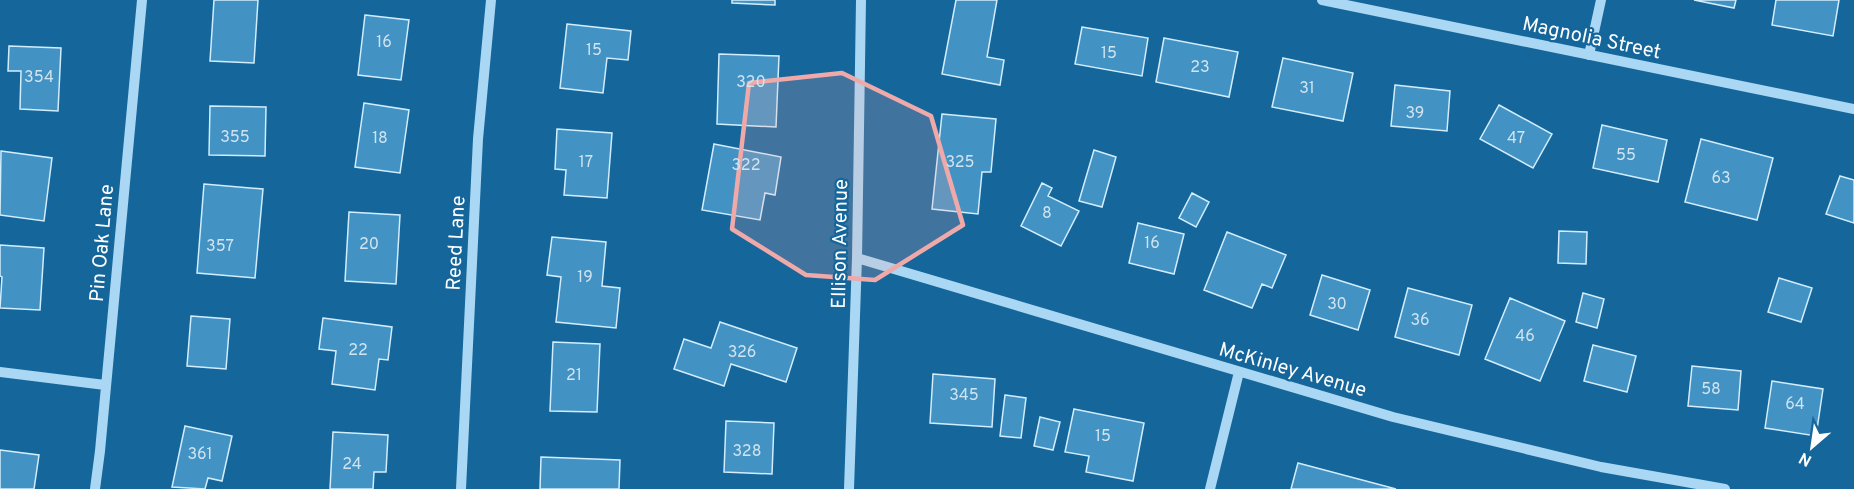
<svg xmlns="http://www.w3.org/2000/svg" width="1854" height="489" font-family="Overpass,sans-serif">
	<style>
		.building { fill: #4292c3; stroke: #d2edfd; stroke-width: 1.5 }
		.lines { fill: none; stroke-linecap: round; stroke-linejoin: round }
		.minor { stroke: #aad7f3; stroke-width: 10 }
		.marked { fill: #efa9a9; fill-opacity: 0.2; stroke: #efa9a9; stroke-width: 4.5; stroke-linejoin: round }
		.labels { text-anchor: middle; stroke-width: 4.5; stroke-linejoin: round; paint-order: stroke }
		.number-label { font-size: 16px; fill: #d0e4f0 }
		.street-label { font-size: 20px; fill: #fff; stroke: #15669b }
	</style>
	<rect width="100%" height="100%" fill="#15669b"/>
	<path class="building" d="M214 0H258L254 63 210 61Z
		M732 0H775V5L732 3Z
		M956 0H997L987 57 1004 60 1000 85 942 74Z
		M1694 0H1736L1734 8Z
		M1776 0H1839L1833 36 1772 25Z
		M365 15 409 20 401 80 358 75Z
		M567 24 631 31 628 60 607 58 603 93 560 88Z
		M1082 27 1148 38 1142 76 1075 64Z
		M1164 38 1238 52 1229 97 1156 82Z
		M9 46 61 48 58 111 20 109 21 71H8Z
		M719 54 779 56 776 127 717 124Z
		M1283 58 1353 73 1343 121 1272 107Z
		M1395 85 1450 91 1447 131 1391 126Z
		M364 103 409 110 400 173 355 167Z
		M1499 105 1552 134 1533 168 1480 139Z
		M210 106 266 107 265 156 209 155Z
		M942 114 996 119 991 172H982L978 214 932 209Z
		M1602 125 1667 140 1658 182 1593 168Z
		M557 129 612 133 607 198 564 195 566 170 555 169Z
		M1701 139 1773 158 1757 220 1685 202Z
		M714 144 781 157 775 195 765 193 760 220 702 210Z
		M1094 150 1116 157 1102 207 1079 201Z
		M1 151 52 158 44 221 0 215Z
		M1840 176 1854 180V223L1826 214Z
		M1042 183 1052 188 1048 196 1079 211 1061 246 1021 226Z
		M204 184 263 189 255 278 197 273Z
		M1192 193 1209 202 1196 227 1179 218Z
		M349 212 400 215 396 284 345 281Z
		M1138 223 1184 234 1174 274 1129 263Z
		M1559 231 1587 232 1586 264 1558 263Z
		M1227 232 1286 255 1272 288 1262 284 1252 308 1204 290Z
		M552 237 606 242 602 286 620 288 616 328 556 322 561 277 547 275Z
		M0 245 44 248 40 310 0 308 2 277 0 276Z
		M1322 275 1370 290 1358 330 1310 315Z
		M1779 278 1812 288 1801 322 1768 312Z
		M1408 288 1472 305 1459 355 1395 337Z
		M1583 293 1604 299 1597 328 1576 322Z
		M1510 298 1565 321 1540 381 1485 359Z
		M191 316 230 319 226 369 187 366Z
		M323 318 392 327 388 360 379 359 375 390 332 384 336 351 319 349Z
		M720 322 797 348 786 382 731 364 724 386 674 369 684 339 711 348Z
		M553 342 600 344 597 412 550 411Z
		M1593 345 1636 356 1627 392 1584 381Z
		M1692 366 1741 371 1738 410 1688 406Z
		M933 374 995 379 992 427 930 423Z
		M1772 381 1823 389 1816 436 1765 428Z
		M1005 395 1026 398 1021 438 1000 436Z
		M1074 409 1144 423 1133 481 1086 472 1089 456 1065 452Z
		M1040 417 1060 422 1053 450 1034 446Z
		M726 421 774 423 772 474 724 472Z
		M185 426 232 436 222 481 208 478 205 489 172 487Z
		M333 432 388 435 386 472H374L373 489H330Z
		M0 450 39 455 34 489H0Z
		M541 457 620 460 619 489H540Z
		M1298 463 1396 489H1291Z"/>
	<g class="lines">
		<path class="minor" d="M1322 0 1854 109
			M1589 55 1601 0
			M857 258 1393 417 1601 467 1725 489
			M0 372 105 385
			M95 489 100 451 142 0
			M461 489 478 139 491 0
			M849 489 857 258 861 0
			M1210 489 1239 372"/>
	</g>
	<path class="marked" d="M842 73 931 116 963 225 875 280 806 275 732 229 749 83Z"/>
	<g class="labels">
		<g class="number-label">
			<text x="384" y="47">16</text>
			<text x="594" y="55">15</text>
			<text x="1109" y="58">15</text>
			<text x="1200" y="72">23</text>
			<text x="39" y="82">354</text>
			<text x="751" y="87">320</text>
			<text x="1307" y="93">31</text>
			<text x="1415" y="118">39</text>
			<text x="235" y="142">355</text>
			<text x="380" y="143">18</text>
			<text x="1516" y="143">47</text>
			<text x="1626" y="160">55</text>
			<text x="586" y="167">17</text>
			<text x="960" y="167">325</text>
			<text x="746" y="170">322</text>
			<text x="1721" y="183">63</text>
			<text x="1047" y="218">8</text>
			<text x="1152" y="248">16</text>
			<text x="369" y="249">20</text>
			<text x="220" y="251">357</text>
			<text x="585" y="282">19</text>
			<text x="1337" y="309">30</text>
			<text x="1420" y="325">36</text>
			<text x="1525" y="341">46</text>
			<text x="358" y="355">22</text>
			<text x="742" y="357">326</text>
			<text x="574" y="380">21</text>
			<text x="1711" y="394">58</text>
			<text x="964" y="400">345</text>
			<text x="1795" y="409">64</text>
			<text x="1103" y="441">15</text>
			<text x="747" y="456">328</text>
			<text x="200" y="459">361</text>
			<text x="352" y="469">24</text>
		</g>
		<g class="street-label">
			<text transform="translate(1592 37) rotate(12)" y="7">Magnolia Street</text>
			<text transform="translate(101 243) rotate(-85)" y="7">Pin Oak Lane</text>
			<text transform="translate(455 243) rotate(-87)" y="7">Reed Lane</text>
			<text transform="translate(839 244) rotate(-89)" y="7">Ellison Avenue</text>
			<text transform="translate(1293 369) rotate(16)" y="7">McKinley Avenue</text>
		</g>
	</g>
	<g transform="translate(1812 447) rotate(209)" stroke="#15669b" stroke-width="4.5" paint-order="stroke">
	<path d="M0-4.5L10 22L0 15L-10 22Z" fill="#ffffff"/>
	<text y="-9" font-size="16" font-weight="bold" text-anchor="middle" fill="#ffffff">N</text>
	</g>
</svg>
